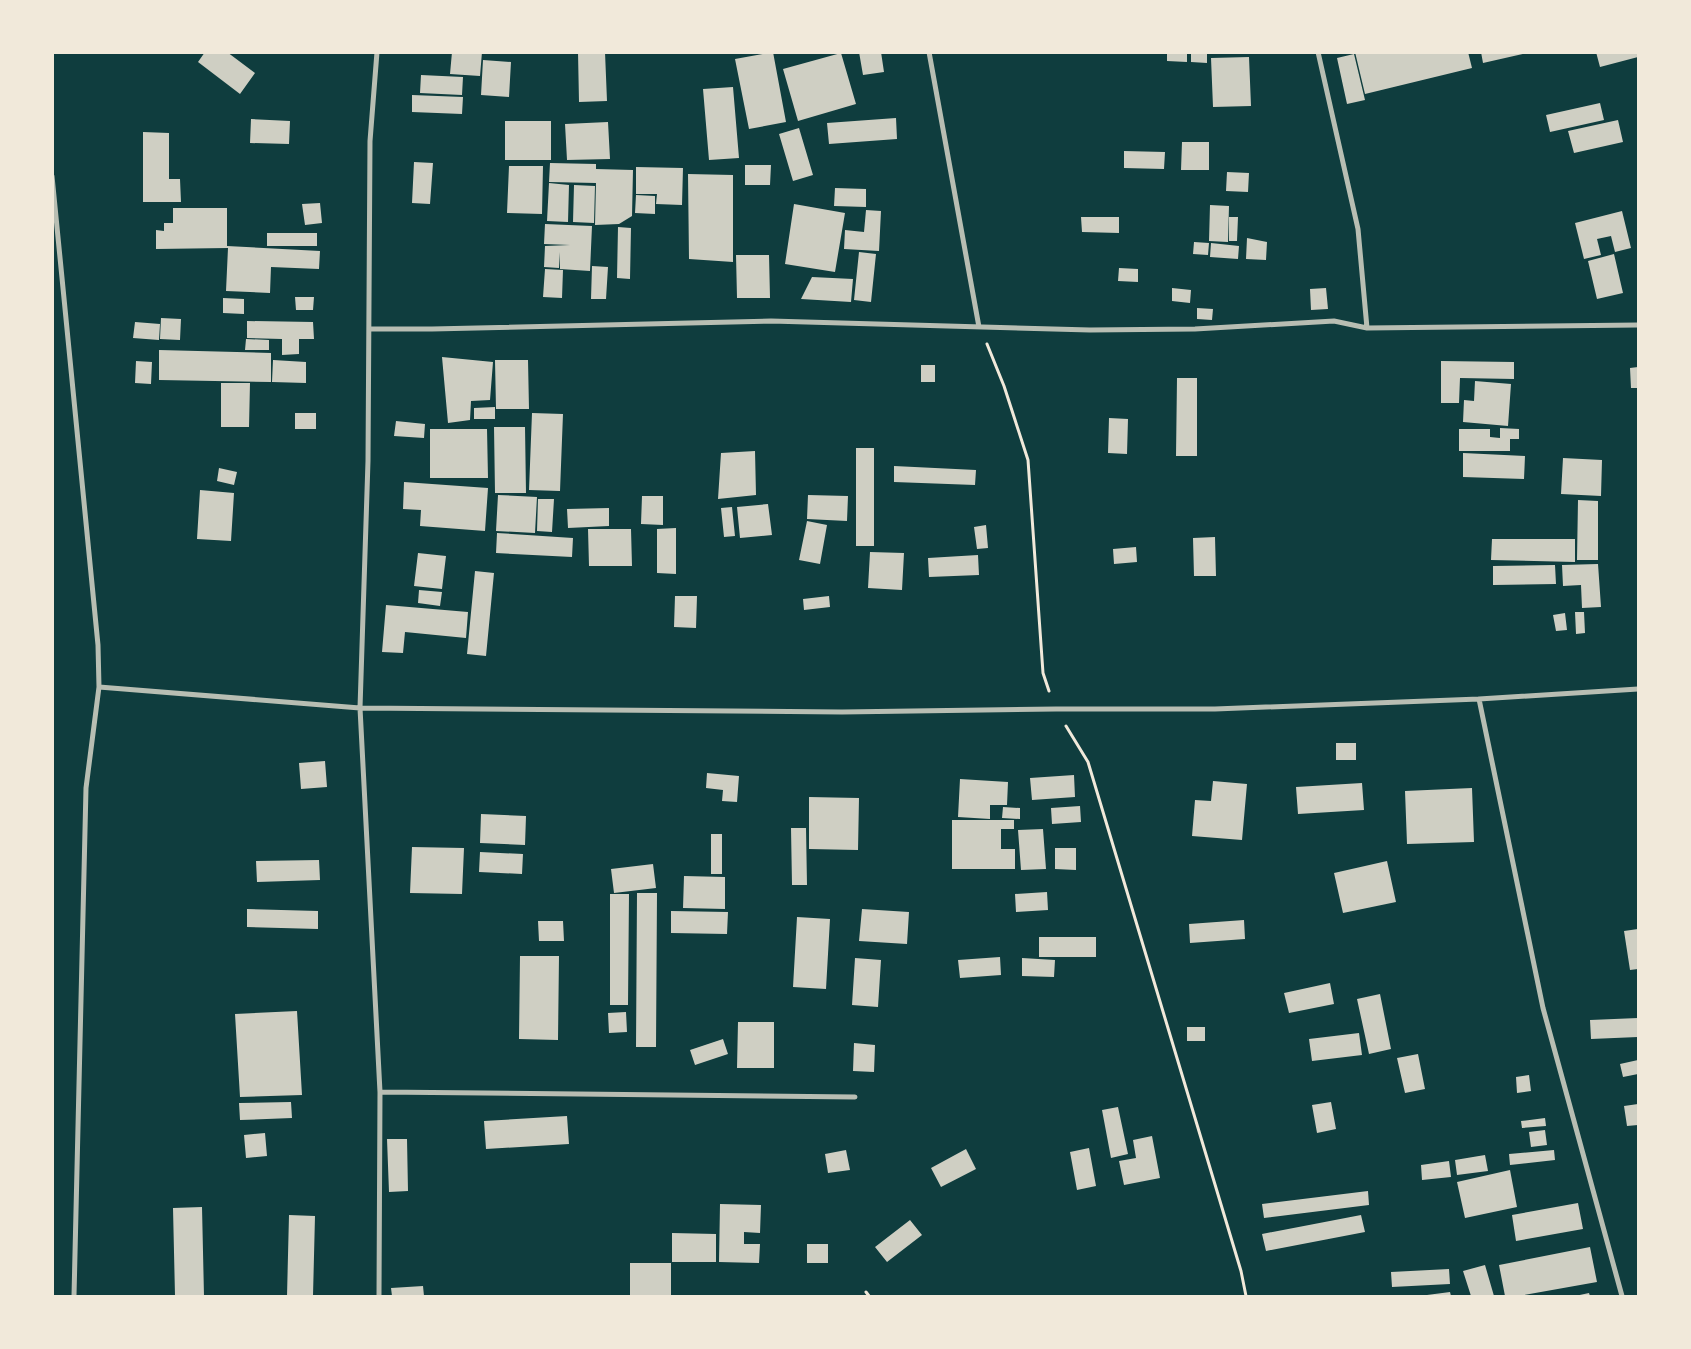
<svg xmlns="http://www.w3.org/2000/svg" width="1691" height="1349" font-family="Manrope,sans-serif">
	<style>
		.building { fill: #cfcfc3 }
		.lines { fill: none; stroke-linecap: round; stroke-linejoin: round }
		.path { stroke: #f1e9da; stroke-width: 3 }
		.minor { stroke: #b8beb3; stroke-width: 5 }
	</style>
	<rect width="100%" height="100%" fill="#0f3d3e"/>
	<path class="building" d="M205 52H227L255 73 240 94 198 62Z
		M452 52H482L480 76 450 74Z
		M578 52H605L607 101 579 102Z
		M773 52 786 122 749 129 735 59Z
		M859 52H881L884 72 863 75Z
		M1167 52H1187V62L1167 61Z
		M1191 52H1207V63L1191 62Z
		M1355 52H1468L1472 68 1365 94Z
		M1481 52H1527V53L1483 63Z
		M1596 52H1637L1638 57 1600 67Z
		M841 53 856 104 798 121 783 69Z
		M1354 54 1365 100 1347 104 1337 58Z
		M1249 57 1251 106 1213 107 1211 58Z
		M483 60 511 62 509 97 481 95Z
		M421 75 463 77 462 95 420 93Z
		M733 87 739 158 709 160 703 89Z
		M412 95 463 97 462 114 412 112Z
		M1600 103 1604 120 1550 132 1546 115Z
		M896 118 897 139 829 144 827 123Z
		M251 119 290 121 289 144 250 143Z
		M1618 120 1623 142 1574 153 1568 131Z
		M505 121H551V160H505Z
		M608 122 610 159 567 160 565 124Z
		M799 128 813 175 793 181 779 134Z
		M143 132 169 133V179H180L181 202H143Z
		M1182 142H1209V170H1181Z
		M1124 151 1165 152 1164 169 1124 168Z
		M414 162 433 163 430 204 412 203Z
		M550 163 596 164V169L633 170 632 216 619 224 595 225 596 183 549 182Z
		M745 165H771L770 185H745Z
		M509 166H543L542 214 507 213Z
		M636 167 683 168 682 205 656 204 657 194H636Z
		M1227 172 1249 173 1248 192 1226 191Z
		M688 174 733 175V262L689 259Z
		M549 183 569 185 568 222 547 221Z
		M574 185 595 186 594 223 573 222Z
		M835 188 866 189V207L834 206Z
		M636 195 655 196V214L635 213Z
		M320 203 322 223 305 225 302 204Z
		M794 204 845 213 835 272 785 264Z
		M1210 205 1229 206 1228 242 1209 241Z
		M173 208H227V246L320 251 319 269 271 267 270 293 226 291 228 248 156 249V230L164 231V223H173Z
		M866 210 881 211 879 251 844 249 845 230 864 232Z
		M1622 211 1631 248 1615 252 1611 236 1597 239 1601 255 1584 259 1575 223Z
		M1081 217H1119V233L1082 232Z
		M1229 217H1238L1237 241H1229Z
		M545 224 592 226 590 271 560 269V252L559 268 544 267 545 246 570 245 544 244Z
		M618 227 631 228 630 279 617 278Z
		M267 233H317V246H267Z
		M1247 238 1267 242 1266 260 1246 259Z
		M1194 242 1209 243 1208 255 1193 254Z
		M1211 243 1239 246 1238 259 1210 257Z
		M859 252 876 254 871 302 854 300Z
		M1614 254 1623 293 1597 299 1588 261Z
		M736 255H769L770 298H737Z
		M592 266 608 267 606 299H591Z
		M1119 268 1138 269V282L1118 281Z
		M545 269 563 270 562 298 543 297Z
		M812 277 853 279 851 302 801 299Z
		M1172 288 1191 290 1190 303 1172 301Z
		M1326 288 1328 309 1311 310 1310 289Z
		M295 297H314L313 310H296Z
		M223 298 244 299V314L223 313Z
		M1197 308 1213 309 1212 320 1197 319Z
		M161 318 181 319 180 340 160 339Z
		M247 321 313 322 314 339H299V354L282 355V339L247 338Z
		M135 322 160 324 159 340 133 338Z
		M246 339 269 340V350H245Z
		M159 350 271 353V382L159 380Z
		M442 357 493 362 490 400 471 401 470 420 448 423Z
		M273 360 306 362V383L272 382Z
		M495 360H528L529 409H496Z
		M136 361 152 362 151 384 135 383Z
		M1441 361 1514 362V379L1460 378 1459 403H1441Z
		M921 365H935V382H921Z
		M1638 367V388H1631L1630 368Z
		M1177 378H1197V456H1176Z
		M1475 381 1511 384 1508 426 1463 422 1464 400 1474 401Z
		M221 383H250L249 427H221Z
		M495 407V419H474V408Z
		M295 413H316V429H295Z
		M532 413 563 414 560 491 529 490Z
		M1109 418 1128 419 1127 454 1108 453Z
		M396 421 425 424 424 438 394 436Z
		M494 427H525L526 493H495Z
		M1500 428 1519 429V439H1510V451H1459V429H1490V437L1500 438Z
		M430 429H487L488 478H430Z
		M856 448H874V546H856Z
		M755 451 756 495 718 499 721 453Z
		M1463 453 1525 456 1524 479 1463 477Z
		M1563 458 1602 460 1601 496 1561 494Z
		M894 466 976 470 975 485 894 482Z
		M219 468 237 472 234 485 217 481Z
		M404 482 488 488 485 531 420 526 421 510 403 509Z
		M200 490 234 493 231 541 197 539Z
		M498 495 537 497 535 533 496 531Z
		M808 495 848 496 847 521 807 519Z
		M642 496H663V525L641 524Z
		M538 499H554L552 532 537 531Z
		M1578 500 1598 501V560H1577Z
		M768 504 772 535 740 538 737 507Z
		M732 507 735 536 724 537 721 508Z
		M609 508V526L568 528 567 509Z
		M807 521 827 525 820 564 799 560Z
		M986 525 988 548 977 549 974 527Z
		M676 528V574L657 573V529Z
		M588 529H631L632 566H589Z
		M497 533 573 538 572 557 496 553Z
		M1215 537 1216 576H1194L1193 538Z
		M1492 539H1575V562L1491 560Z
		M1136 547 1137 562 1114 564 1113 549Z
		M870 552 904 553 902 590 868 588Z
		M418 553 446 556 442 589 414 586Z
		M978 555 979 575 929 577 928 558Z
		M1598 564 1601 607 1582 608 1581 585 1563 586 1562 565Z
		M1555 565 1556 584 1493 585V566Z
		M475 571 494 573 486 656 467 654Z
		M419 590 442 592 440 606 418 603Z
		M675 596H697L696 628 674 627Z
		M829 596 830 607 804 610 803 599Z
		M386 605 468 612 466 638 405 632 403 653 382 652Z
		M1575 612H1584L1585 633 1576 634Z
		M1565 613 1567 630 1556 631 1553 615Z
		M1336 743H1356V760H1336Z
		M325 761 327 787 301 789 299 763Z
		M707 773 739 776 737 802 722 801 723 790 706 788Z
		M1074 775 1075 797 1032 800 1030 778Z
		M960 779 1008 782 1007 805H990V819L958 817Z
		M1213 781 1247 784 1242 840 1192 836 1195 800 1211 801Z
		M1362 783 1364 810 1298 814 1296 787Z
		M1472 788 1474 842 1407 844 1405 791Z
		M809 797 859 798 858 850 809 849Z
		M1080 806 1081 822 1052 824 1051 808Z
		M1003 807 1020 808V819L1002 818Z
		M481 814 526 816 525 845 480 843Z
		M952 820H1014V829H1001V849H1015V869H952Z
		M791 828H806L807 885H792Z
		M1043 829 1046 869 1021 870 1018 830Z
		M711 834H722V874H711Z
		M412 847 464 848 462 894 410 893Z
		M1055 848H1076V870L1055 869Z
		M480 852 523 854 522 874 479 872Z
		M319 860 320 880 257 882 256 861Z
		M1387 861 1396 902 1343 913 1334 873Z
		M653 864 656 888 614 893 611 869Z
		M684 876 725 877V909L683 908Z
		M1047 892 1048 910 1016 912 1015 894Z
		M637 893H657L656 1047H636Z
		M610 894H629L628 1005H610Z
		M247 909 318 911V929L247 927Z
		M862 909 909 912 907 944 859 941Z
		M671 911 728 912 727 934 671 933Z
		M797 917 830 919 826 989 793 987Z
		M1244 920 1245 939 1190 943 1189 924Z
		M538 921H563L564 941H539Z
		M1638 929V969L1630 970 1624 931Z
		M1039 937H1096V957H1039Z
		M520 956H559L558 1040 519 1039Z
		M1000 957 1001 975 960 978 958 960Z
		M855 958 881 960 878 1007 852 1005Z
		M1022 958 1055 960 1054 977 1022 976Z
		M1330 983 1334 1004 1289 1013 1284 993Z
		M1380 994 1391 1049 1369 1054 1357 999Z
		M297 1011 302 1095 240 1097 235 1014Z
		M626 1012 627 1032 609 1033 608 1013Z
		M1638 1018V1037L1591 1039 1590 1020Z
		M738 1022H774V1068H737Z
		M1187 1027H1205V1041H1187Z
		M1359 1033 1362 1055 1312 1061 1309 1039Z
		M723 1039 728 1054 695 1065 690 1050Z
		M854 1043 875 1045 874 1072 853 1071Z
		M1418 1054 1425 1089 1405 1093 1397 1058Z
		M1638 1060V1074L1623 1077 1620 1064Z
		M1529 1075 1531 1091 1517 1093 1516 1077Z
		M291 1102 292 1118 240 1120 239 1103Z
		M1331 1102 1336 1129 1317 1133 1312 1105Z
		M1638 1104V1125L1627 1126 1624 1106Z
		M1118 1107 1128 1154 1111 1158 1102 1110Z
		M567 1116 569 1144 486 1149 484 1121Z
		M1545 1118 1546 1126 1522 1128 1521 1121Z
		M1545 1130 1547 1145 1531 1147 1529 1132Z
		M265 1133 267 1156 246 1158 244 1135Z
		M1152 1136 1160 1178 1124 1185 1119 1161 1136 1158 1133 1140Z
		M387 1139H407L408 1191 389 1192Z
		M1089 1148 1096 1186 1077 1190 1070 1152Z
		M966 1149 976 1169 941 1187 931 1168Z
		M846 1150 850 1170 828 1173 825 1154Z
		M1554 1150 1555 1160 1510 1165 1509 1154Z
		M1485 1155 1488 1171 1457 1175 1455 1160Z
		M1449 1161 1451 1177 1422 1180 1421 1165Z
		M1510 1170 1517 1207 1465 1218 1457 1182Z
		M1368 1191 1369 1205 1264 1218 1262 1204Z
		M1578 1203 1583 1229 1516 1241 1512 1215Z
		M720 1204 761 1205 760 1233 744 1232V1244H760L759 1263 719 1262Z
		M202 1207 204 1296H175L173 1208Z
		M289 1215 315 1216 313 1296H287Z
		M1361 1215 1365 1232 1266 1251 1262 1234Z
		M910 1220 922 1235 887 1262 875 1247Z
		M672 1233 716 1234V1262H672Z
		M807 1244H828V1263H807Z
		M1590 1247 1597 1282 1519 1296H1505L1499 1265Z
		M630 1263H671V1296H630Z
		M1485 1265 1494 1296H1471L1463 1271Z
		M1449 1269 1450 1284 1392 1287 1391 1272Z
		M423 1286 424 1296H392L391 1288Z
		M1450 1292 1451 1296H1427V1295Z
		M1589 1293 1590 1296H1575Z"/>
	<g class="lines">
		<path class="path" d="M987 344 1004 386 1028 460 1043 673 1049 691
			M1066 726 1088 762 1241 1271 1246 1296
			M866 1292 869 1296"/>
		<path class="minor" d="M377 52 370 141 368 461 360 708 380 1092 379 1296
			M929 52 979 327
			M1318 52 1358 229 1367 328
			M52 176 98 645 99 687 86 788 74 1296
			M369 329H432L771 321 1090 330 1195 329 1334 321 1367 328 1638 325
			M99 687 360 708 842 712 1056 709H1215L1479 699 1638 689
			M1479 699 1543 1008 1622 1296
			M380 1092 855 1097"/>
	</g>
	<rect width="1691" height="1349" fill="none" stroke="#f1e9da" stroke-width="108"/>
</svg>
